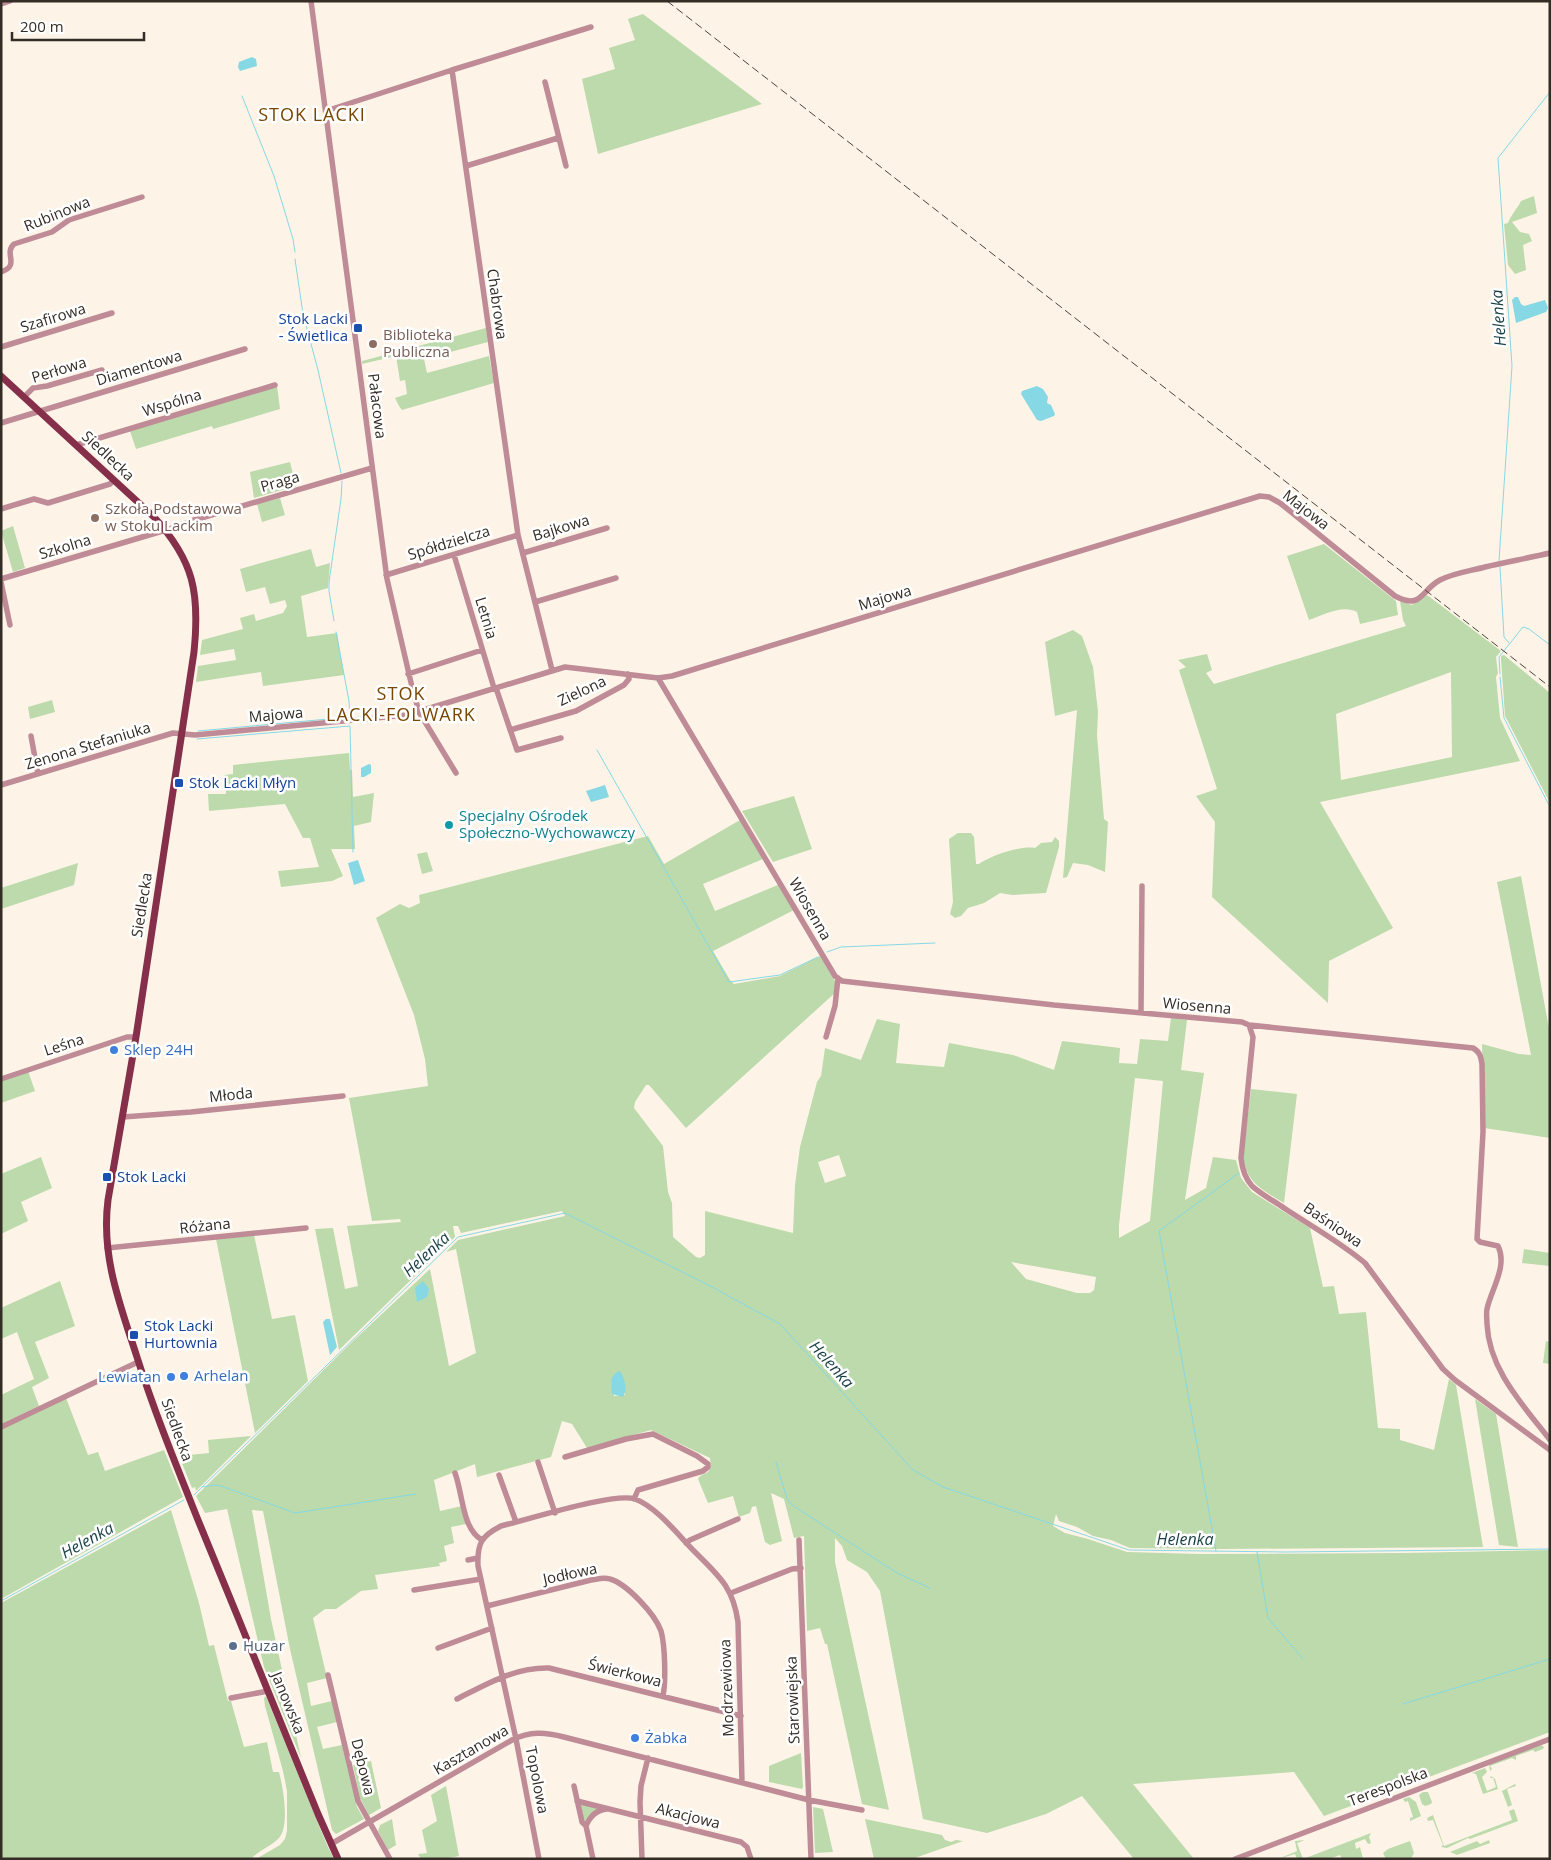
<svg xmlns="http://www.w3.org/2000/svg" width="1551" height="1860" font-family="'Open Sans',sans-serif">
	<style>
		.green { fill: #bcdaab; fill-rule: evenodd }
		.water { fill: #86d8e4 }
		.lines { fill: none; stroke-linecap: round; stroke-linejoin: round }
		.stream { stroke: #86d8e4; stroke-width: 1 }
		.minor { stroke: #be8b96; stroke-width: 5.5 }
		.major { stroke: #862f4a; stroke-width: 7 }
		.rail { stroke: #4a443c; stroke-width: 1; stroke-dasharray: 8 4; stroke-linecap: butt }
		.transit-dot { fill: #1a4fb4; stroke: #fff; stroke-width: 2 }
		.education-dot { fill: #8d6e63; stroke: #fff; stroke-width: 2 }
		.culture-dot { fill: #0f9aa8; stroke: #fff; stroke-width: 2 }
		.shop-dot { fill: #3f7fe0; stroke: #fff; stroke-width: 2 }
		.service-dot { fill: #5c6f8a; stroke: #fff; stroke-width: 2 }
		.labels { text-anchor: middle; stroke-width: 5; stroke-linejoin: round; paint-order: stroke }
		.street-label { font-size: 15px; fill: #332d25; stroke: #fff }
		.transit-label { font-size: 15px; fill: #164399; stroke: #fff; text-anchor: start }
		.education-label { font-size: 15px; fill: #785e54; stroke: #fff; text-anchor: start }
		.culture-label { font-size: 15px; fill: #0d838f; stroke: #fff; text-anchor: start }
		.shop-label { font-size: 15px; fill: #366cbe; stroke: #fff; text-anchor: start }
		.service-label { font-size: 15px; fill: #4e5e75; stroke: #fff; text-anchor: start }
		.water-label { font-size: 16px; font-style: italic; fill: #183f45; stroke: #fff }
		.quarter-label { font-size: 18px; letter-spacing: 1px; fill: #794601; stroke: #fff }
	</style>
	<rect width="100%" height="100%" fill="#fdf4e7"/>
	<path class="green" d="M643 14 762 104 598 154 582 79 615 69 609 48 635 40 628 19Z
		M1534 196 1537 213 1512 222 1520 232 1529 234 1532 241 1523 245 1526 270 1515 274 1508 265 1504 224 1508 223C1511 215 1517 209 1521 201Z
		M486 328 488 342 424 359 427 373 489 356 494 383 402 410 399 406 395 398 407 394 405 380 400 381 396 356 362 364V361Z
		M277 386 280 409 213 429 212 426 136 449 130 431Z
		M290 462 296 486 254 498 250 472Z
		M280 498 285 515 262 522 257 504Z
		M13 526 25 568 13 572 1 531Z
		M1324 544 1396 601 1398 615 1360 624 1357 612C1343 604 1323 615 1309 620L1287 556Z
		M311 549 316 567 330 563 328 588 301 596 307 637 337 633 344 675 263 686 261 672 196 682 198 666 236 660 234 649 200 655 202 640 243 629 240 618 254 614 256 621 283 613 287 606 285 600 270 604 265 587 246 592 240 569Z
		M1427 595 1501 651 1496 657 1498 673 1496 677 1500 718 1520 761 1320 802 1393 928 1329 961 1328 1003 1212 897 1215 822 1196 796 1217 789 1179 670 1186 667 1178 660 1207 654 1212 670 1206 673 1214 684 1406 626 1403 620 1400 601 1412 605ZM1451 672 1452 757 1341 780 1336 714Z
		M1073 630 1082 636 1093 667 1098 712 1097 735 1104 819 1108 822 1105 872 1088 865 1073 863 1067 877 1063 878 1077 710 1055 716 1045 642Z
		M1504 655 1550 693V803L1505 716 1501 659V656Z
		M52 700 55 712 30 719 28 707Z
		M349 753 350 770H352L353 797 374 793 371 822 354 826 355 849H331L343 876 332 881 281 887 278 871 319 867 310 838H303L285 804 209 811 208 794H226L224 775 233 774V765Z
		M794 796 812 849 773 862 742 811Z
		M740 820 763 859 703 884 715 911 778 885 794 910 713 951 730 980 734 984 780 976 820 956 835 981 836 992 686 1128 649 1085H646L635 1102 634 1108 663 1146 668 1192 672 1203 673 1237 696 1257 700 1258 705 1255V1211L793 1233 795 1185 800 1147 817 1082 821 1076 825 1048 861 1060 877 1019 900 1024 896 1063 944 1067 949 1043 1013 1055 1054 1070 1062 1041 1120 1048 1119 1063 1137 1064 1140 1039 1168 1041 1171 1018 1187 1020 1181 1070 1204 1073 1185 1200 1206 1188 1213 1157 1236 1160 1241 1178 1252 1192 1310 1228 1323 1287 1334 1286 1339 1314 1366 1312 1378 1428 1400 1429V1440L1434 1450 1449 1379 1456 1385 1483 1547 1223 1549 1130 1548 1111 1540 1093 1536 1077 1527 1059 1521 1056 1514 1053 1526 1065 1533 1088 1539 1127 1552 1199 1554 1404 1553 1550 1550V1732L1324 1816 1294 1772 1133 1784 1194 1859H1134L1082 1796 1046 1814 987 1833 923 1819 880 1591 867 1572 847 1560 842 1546 835 1538V1562L889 1810 862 1804 827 1644H825L820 1628 807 1631 804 1536 794 1538 784 1499 771 1493 782 1541 770 1545 765 1542 756 1506 752 1507 750 1513 739 1517 733 1496 708 1503 698 1479 700 1476 708 1472 711 1467 710 1458 651 1430 587 1448 572 1424 562 1421 551 1457 477 1477 475 1464 434 1480 440 1511 462 1506 466 1524 451 1527 454 1543 444 1546 447 1561 439 1563 440 1566 375 1575 378 1589 361 1591 336 1609H325L313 1618 327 1678 307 1683 311 1706 332 1701 337 1722 317 1727 323 1749 342 1745 357 1807 364 1819 336 1834 332 1830 290 1649 263 1511 252 1510 271 1619 301 1758 264 1667 227 1509 205 1513 196 1496 353 1341 430 1269 449 1366 476 1353 456 1249 446 1252 458 1240 565 1216 562 1211 461 1233 458 1226H453L455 1237 339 1350 315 1229 333 1228 345 1289 358 1286 347 1226 401 1222 400 1219 372 1221 349 1098 428 1086 425 1059 414 1015 376 918 400 904 409 908 420 903 419 895 648 836 664 864ZM1135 1078 1163 1081 1150 1221 1119 1238V1225ZM839 1155 846 1176 825 1183 818 1162ZM1011 1262 1096 1277 1094 1290 1090 1293H1077L1026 1279ZM611 1382 625 1383V1395L614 1396Z
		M958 833H971L974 837 976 864H979C990 856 1021 845 1035 848L1041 843 1052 842 1055 837 1059 841V847L1046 893 1012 895 1000 893 984 903 968 908 961 916 955 918 950 914 953 902 949 839Z
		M427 852 433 871 422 874 417 854Z
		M78 863 74 885 1 909V888Z
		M1521 876 1550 1034V1138L1484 1128 1482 1044 1519 1054 1531 1055 1497 882Z
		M28 1071 35 1091 1 1103V1080Z
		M1251 1089 1297 1094 1284 1203C1263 1190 1246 1183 1243 1156Z
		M41 1157 52 1188 21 1202 28 1221 1 1234V1174Z
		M254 1235 272 1319 295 1315 308 1381 255 1433 216 1239Z
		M1524 1249 1550 1253V1266L1522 1263Z
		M60 1281 75 1326 35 1342 49 1378 32 1387 39 1406 1 1424V1395L34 1379 17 1332 1 1339V1308Z
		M1546 1341 1550 1342V1364L1543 1363Z
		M66 1398 88 1455 98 1452 105 1471 164 1450 183 1497 1 1599V1429Z
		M1475 1399 1496 1414 1518 1547 1499 1545Z
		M251 1436 196 1491 195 1487 192 1488 179 1456 209 1453 208 1440Z
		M171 1510 199 1603 209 1646 214 1645 228 1701H231L244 1747 267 1742 273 1772H279C283 1787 291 1829 277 1840 269 1847 258 1851 251 1859H1V1603Z
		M266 1696 327 1845 334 1859H256L280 1845 285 1839 287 1831V1791L283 1771 265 1706 264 1698Z
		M1541 1745 1544 1747 1543 1749 1535 1752 1533 1750 1516 1756V1760L1512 1758 1490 1766 1492 1769 1490 1771 1489 1764Z
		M801 1753 803 1787 802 1789 769 1782V1766Z
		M371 1761 381 1808 369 1815 360 1798 353 1765Z
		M1485 1768 1487 1772 1482 1777 1487 1791 1496 1787 1493 1778H1490L1491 1776 1495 1779 1498 1789 1483 1794 1476 1774 1472 1773Z
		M1515 1784 1516 1786 1507 1789 1512 1805 1508 1807 1502 1791Z
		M446 1786 459 1856 444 1859H421L418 1854 427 1853 422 1830 437 1821 431 1795Z
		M1423 1792H1428L1432 1802 1431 1804 1425 1806 1422 1804 1419 1795Z
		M1409 1797 1416 1802 1421 1816 1410 1821V1818L1413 1817 1408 1801 1405 1802 1403 1799Z
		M580 1803 598 1808 585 1821H584Z
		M813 1807 823 1809 833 1852 815 1853Z
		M1514 1809 1518 1821 1470 1839 1468 1838 1447 1848 1441 1847 1443 1845 1433 1820 1428 1821 1427 1818 1433 1815 1444 1846 1512 1820 1509 1811Z
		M392 1819 396 1845 388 1850 378 1831 380 1825Z
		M865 1819 942 1835 945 1840 951 1842 956 1840 963 1841 912 1859H874Z
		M1371 1833 1369 1837 1371 1843 1368 1844 1365 1839 1355 1843 1356 1849 1360 1847 1363 1859H1342L1340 1855 1329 1859H1297L1295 1854 1278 1859 1297 1851 1295 1841 1305 1840 1297 1843 1303 1859Z
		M1489 1840 1490 1843 1457 1855 1450 1852 1477 1841 1480 1844Z
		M1410 1841 1414 1853 1411 1859H1386L1383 1853 1388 1849Z"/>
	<path class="water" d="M252 57 256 59 257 66 240 71 238 67 239 62Z
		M1515 297H1518L1521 304 1524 306 1545 300 1548 308 1546 312 1516 323 1512 300Z
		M1037 386 1043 389 1048 397 1047 403 1051 405 1055 414 1054 416 1041 421 1037 420 1021 394 1022 391Z
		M369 764 371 765V773L364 777H361V768Z
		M605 785 609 797 591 802 586 791Z
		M358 860 365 881 354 885 348 863Z
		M423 1281 429 1289 427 1297 417 1302 415 1288Z
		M326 1319H330L337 1347 330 1355 323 1322Z
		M620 1371C625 1379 628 1389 623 1397L612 1394C611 1385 609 1374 620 1371Z"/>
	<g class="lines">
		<path class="stream" d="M242 96 274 176 293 239 295 252
			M295 259 303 314 318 370 341 473
			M1499 561 1512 366 1498 158 1550 92
			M1500 567 1504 637 1509 643
			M334 621 329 591V582L341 499 342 481
			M1500 674 1499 657 1523 627 1529 629 1550 645
			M1500 677 1504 718 1550 807
			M198 731 350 717 349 701 336 632
			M197 739 350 726 353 852
			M597 750 729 982 780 975 818 957
			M827 952 841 947 935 943
			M776 1462 787 1499 792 1505 897 1573 930 1588
			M203 1487 214 1485 221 1486 295 1513 416 1494
			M194 1495 458 1237 565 1213 712 1287 780 1324 913 1470 943 1487 1129 1550 1286 1552 1550 1549
			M1216 1551 1159 1231 1239 1173
			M1257 1552 1268 1618 1303 1659
			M1 1601 184 1500
			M1403 1704 1550 1659"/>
		<path class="minor" d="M311 1 387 579 412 687 419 712 456 773
			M1 4 10 1
			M452 70 591 27
			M545 82 566 166
			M326 111 452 70 518 535 552 670
			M466 166 558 138
			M1 272C21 265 3 254 14 244L52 232 69 220 142 197
			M1 347 112 313
			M24 397 33 388 47 386 102 370
			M1 423 245 349
			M76 445 275 385
			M1 509 34 499 48 503 110 484 114 480
			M523 553 607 528
			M454 555 494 688
			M386 575 518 535
			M1 579 166 530 191 521 372 468
			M1 582 10 625
			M535 602 616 578
			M408 674 482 650
			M658 678 835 976 842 981 1054 1005 1242 1022 1249 1025 1473 1048C1480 1052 1481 1057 1482 1064L1483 1132 1477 1239 1480 1242 1498 1246C1508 1266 1491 1290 1487 1309 1486 1314 1487 1319 1487 1324 1489 1370 1523 1405 1550 1440
			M496 688 517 750 561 738
			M510 730 576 711 624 685 629 679 628 674
			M31 736 38 774
			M1 785 173 733 195 735 407 715 565 667 658 678 672 676 1260 496 1269 497 1280 503 1395 596C1422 610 1420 591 1440 580 1454 573 1470 571 1485 567 1507 562 1528 558 1550 553
			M1141 1013 1142 886
			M1249 1025 1253 1037 1241 1158C1242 1168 1245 1178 1252 1186 1262 1195 1274 1201 1284 1208 1311 1226 1340 1242 1365 1263L1443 1369 1455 1380 1550 1450
			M826 1037 835 1006 838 978
			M1 1079 127 1037H136
			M123 1117 191 1112 343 1096
			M107 1248 306 1228
			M1 1427 138 1362
			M565 1457 626 1439 653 1434 697 1456 708 1464V1467L703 1471 638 1490 634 1499
			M538 1462 555 1513
			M455 1473C463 1494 462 1529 482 1540
			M499 1475 516 1522
			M799 1540 811 1859
			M686 1543 690 1540 738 1519
			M468 1560 478 1558
			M414 1590 481 1579
			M731 1593 792 1569 801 1568
			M487 1606 591 1580C598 1579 604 1577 610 1579 627 1584 655 1614 661 1631 665 1645 666 1681 663 1696
			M438 1648 492 1628
			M328 1675 358 1801 390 1859
			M231 1698 268 1691
			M457 1699C487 1684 515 1667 549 1668L741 1716
			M574 1786 582 1822 586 1826 593 1859
			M577 1801 741 1842 747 1847 751 1859
			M586 1826C590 1816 596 1810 607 1809
			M331 1844 512 1740C530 1731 545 1732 564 1737L809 1800 862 1810
			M539 1859 516 1739 478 1566C477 1544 481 1536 501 1526 527 1520 614 1492 635 1499 657 1507 679 1536 695 1552 719 1576 733 1587 738 1622L742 1782
			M642 1859 640 1802 641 1786 648 1758
			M1235 1859 1550 1739"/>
		<path class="major" d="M1 376 154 517C194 561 200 593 194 652L136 1037 108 1200C101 1255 119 1302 136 1354 154 1411 176 1465 198 1520 238 1618 279 1716 318 1814L338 1859"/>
		<path class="rail" d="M667 1 1550 687"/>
	</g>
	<g class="transit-dot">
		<rect x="353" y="323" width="10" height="10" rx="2.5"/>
		<rect x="174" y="778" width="10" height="10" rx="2.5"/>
		<rect x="102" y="1172" width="10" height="10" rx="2.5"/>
		<rect x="129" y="1330" width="10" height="10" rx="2.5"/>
	</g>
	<g class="education-dot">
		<circle cx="373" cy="344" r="5"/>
		<circle cx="95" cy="518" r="5"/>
	</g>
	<circle class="culture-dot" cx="449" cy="825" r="5"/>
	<g class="shop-dot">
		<circle cx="114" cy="1050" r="5"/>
		<circle cx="184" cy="1376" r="5"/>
		<circle cx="171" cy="1377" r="5"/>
		<circle cx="635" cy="1738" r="5"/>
	</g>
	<circle class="service-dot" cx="233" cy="1646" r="5"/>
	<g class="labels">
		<g class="street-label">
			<text transform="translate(57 214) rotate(-22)" y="5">Rubinowa</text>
			<text transform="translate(497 304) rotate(82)" y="5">Chabrowa</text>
			<text transform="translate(53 318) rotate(-17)" y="5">Szafirowa</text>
			<text transform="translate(139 368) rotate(-17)" y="5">Diamentowa</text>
			<text transform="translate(59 370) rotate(-17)" y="5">Perłowa</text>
			<text transform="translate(172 403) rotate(-17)" y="5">Wspólna</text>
			<text transform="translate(377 406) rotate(83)" y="5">Pałacowa</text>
			<text transform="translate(108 456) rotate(43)" y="5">Siedlecka</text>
			<text transform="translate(280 482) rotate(-16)" y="5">Praga</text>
			<text transform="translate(1306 510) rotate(38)" y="5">Majowa</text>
			<text transform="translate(561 528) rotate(-17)" y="5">Bajkowa</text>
			<text transform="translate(449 543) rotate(-17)" y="5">Spółdzielcza</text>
			<text transform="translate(65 547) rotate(-17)" y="5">Szkolna</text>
			<text transform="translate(885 598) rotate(-17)" y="5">Majowa</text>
			<text transform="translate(486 618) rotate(73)" y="5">Letnia</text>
			<text transform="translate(582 691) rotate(-25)" y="5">Zielona</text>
			<text transform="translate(276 715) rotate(-5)" y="5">Majowa</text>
			<text transform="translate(88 746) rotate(-17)" y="5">Zenona Stefaniuka</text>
			<text transform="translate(142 905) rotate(-81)" y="5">Siedlecka</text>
			<text transform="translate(810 909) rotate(60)" y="5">Wiosenna</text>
			<text transform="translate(1197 1006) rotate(5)" y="5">Wiosenna</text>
			<text transform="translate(64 1045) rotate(-18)" y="5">Leśna</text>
			<text transform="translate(231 1095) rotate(-6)" y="5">Młoda</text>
			<text transform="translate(1333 1225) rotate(34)" y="5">Baśniowa</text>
			<text transform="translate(205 1226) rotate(-6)" y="5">Różana</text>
			<text transform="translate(177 1430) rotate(70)" y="5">Siedlecka</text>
			<text transform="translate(570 1574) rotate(-12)" y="5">Jodłowa</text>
			<text transform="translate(625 1673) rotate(14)" y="5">Świerkowa</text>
			<text transform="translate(727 1688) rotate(-92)" y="5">Modrzewiowa</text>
			<text transform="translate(793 1700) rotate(-92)" y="5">Starowiejska</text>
			<text transform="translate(288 1703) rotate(68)" y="5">Janowska</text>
			<text transform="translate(471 1750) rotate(-30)" y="5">Kasztanowa</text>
			<text transform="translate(363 1767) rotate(76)" y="5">Dębowa</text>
			<text transform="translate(537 1780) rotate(79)" y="5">Topolowa</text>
			<text transform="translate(1388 1787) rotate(-21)" y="5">Terespolska</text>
			<text transform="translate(688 1816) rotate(14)" y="5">Akacjowa</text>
		</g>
		<g class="transit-label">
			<text x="348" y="324" text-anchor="end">Stok Lacki<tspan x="348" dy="17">- Świetlica</tspan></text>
			<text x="189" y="788">Stok Lacki Młyn</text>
			<text x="117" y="1182">Stok Lacki</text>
			<text x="144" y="1331">Stok Lacki<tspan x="144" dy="17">Hurtownia</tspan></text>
		</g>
		<g class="education-label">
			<text x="383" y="340">Biblioteka<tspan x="383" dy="17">Publiczna</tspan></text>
			<text x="105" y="514">Szkoła Podstawowa<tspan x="105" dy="17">w Stoku Lackim</tspan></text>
		</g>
		<g class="culture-label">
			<text x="459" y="821">Specjalny Ośrodek<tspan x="459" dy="17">Społeczno-Wychowawczy</tspan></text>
		</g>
		<g class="shop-label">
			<text x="124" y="1055">Sklep 24H</text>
			<text x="194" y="1381">Arhelan</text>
			<text x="161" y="1382" text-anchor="end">Lewiatan</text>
			<text x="645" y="1743">Żabka</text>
		</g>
		<g class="service-label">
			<text x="243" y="1651">Huzar</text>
		</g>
		<g class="water-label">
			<text transform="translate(1498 318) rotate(-94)" y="6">Helenka</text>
			<text transform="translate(426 1254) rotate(-43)" y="6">Helenka</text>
			<text transform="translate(832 1364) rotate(48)" y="6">Helenka</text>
			<text x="1185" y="1545">Helenka</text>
			<text transform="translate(87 1540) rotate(-29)" y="6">Helenka</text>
		</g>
		<g class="quarter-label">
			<text x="312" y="121">STOK LACKI</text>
			<text x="401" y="700">STOK<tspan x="401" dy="21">LACKI-FOLWARK</tspan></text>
		</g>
	</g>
	<rect width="1551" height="1860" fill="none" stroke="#332d25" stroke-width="5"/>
	<path d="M12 32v8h132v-8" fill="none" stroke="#332d25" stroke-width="2.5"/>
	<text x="20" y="32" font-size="15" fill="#332d25" stroke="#ffffff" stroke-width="4" paint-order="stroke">200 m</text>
</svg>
